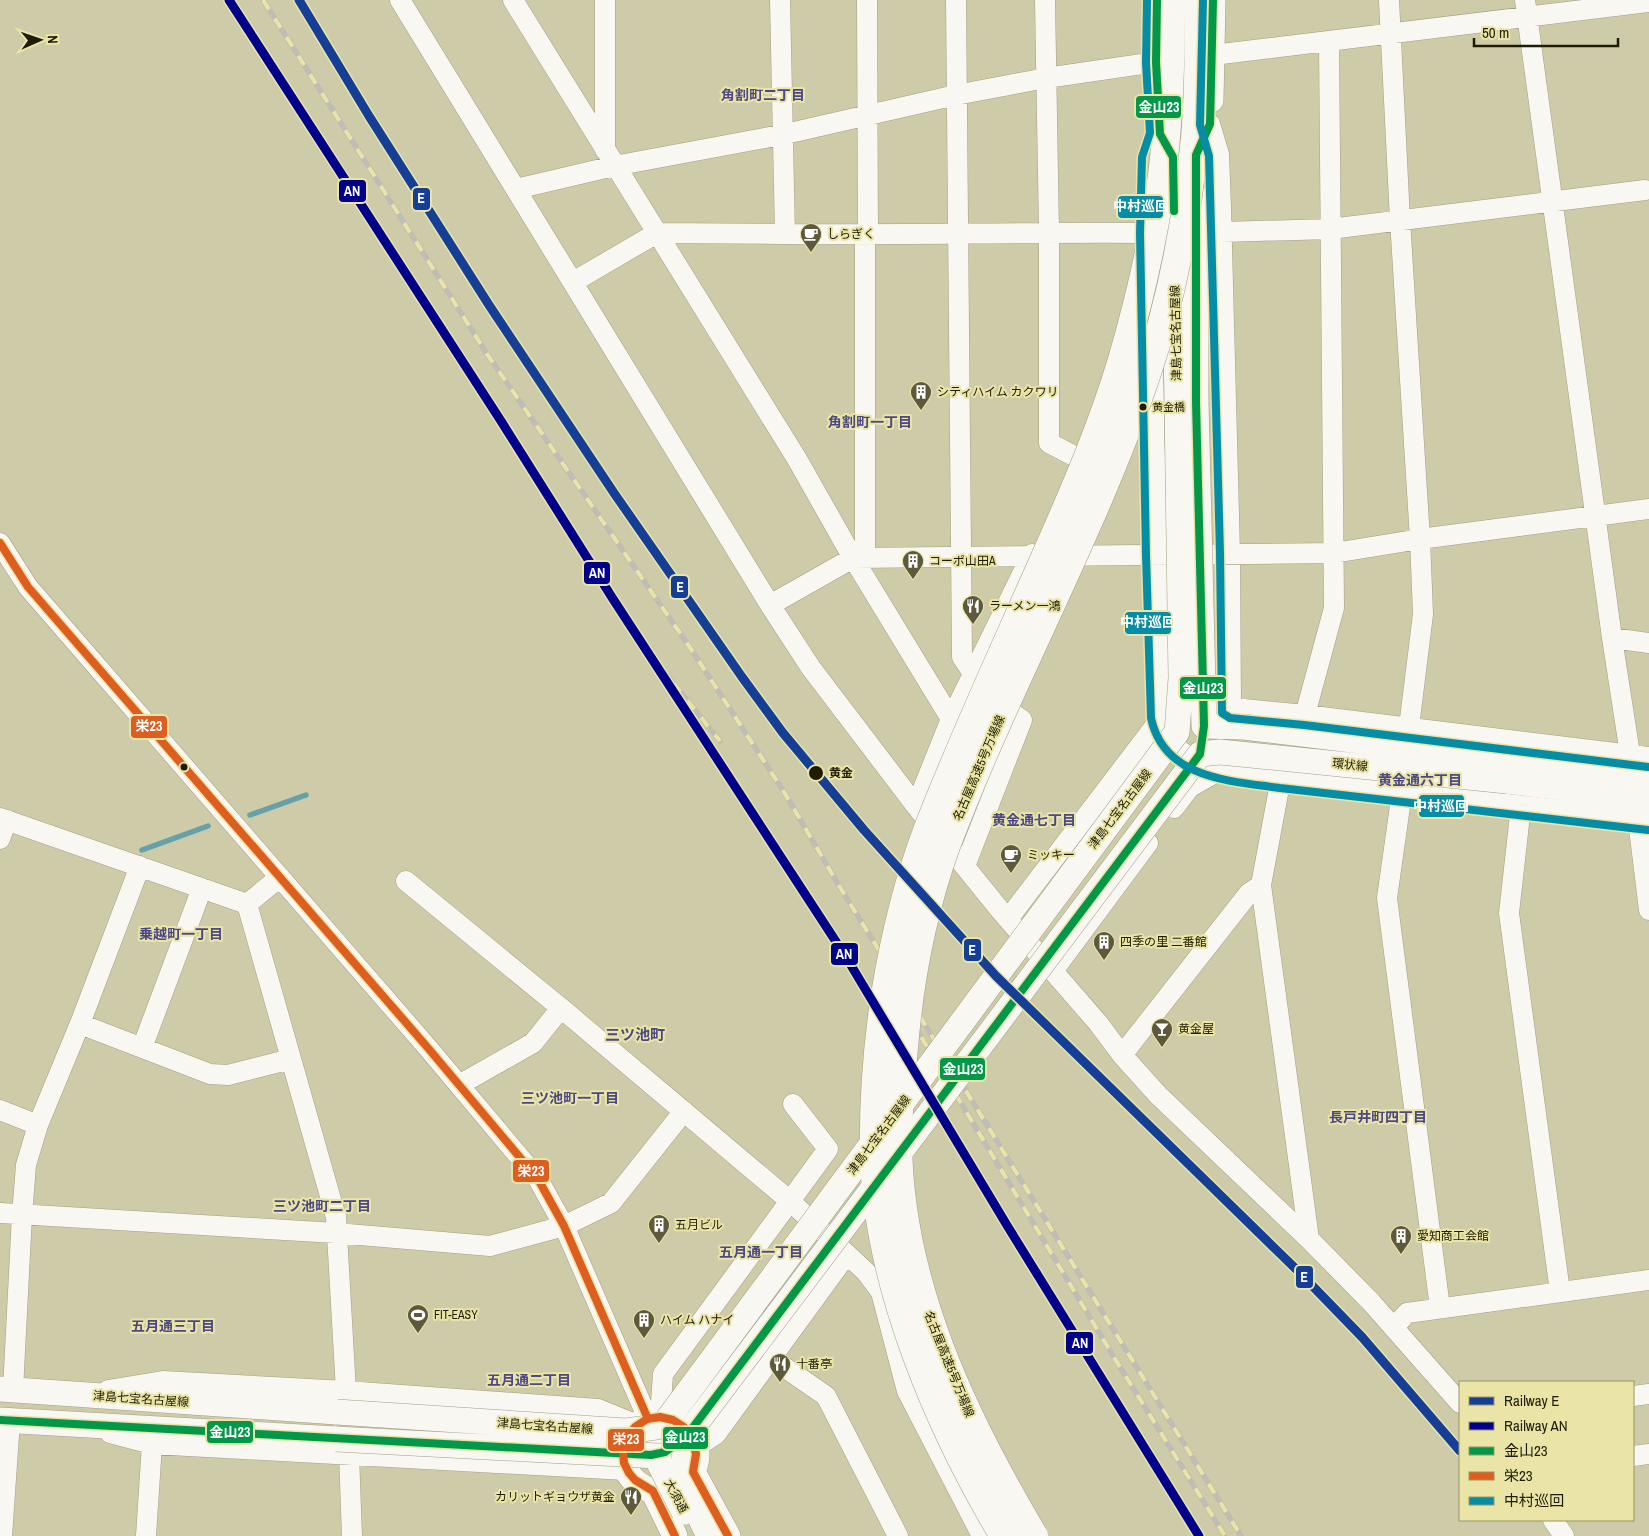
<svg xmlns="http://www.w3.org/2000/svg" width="1649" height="1536" font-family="'Archivo Narrow','Noto Sans JP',sans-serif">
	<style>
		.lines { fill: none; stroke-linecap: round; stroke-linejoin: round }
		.stream { stroke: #66a1aa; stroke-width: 5.5 }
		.minor-casing { stroke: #a3a085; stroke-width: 21 }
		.major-casing { stroke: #a3a085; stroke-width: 26 }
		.minor { stroke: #f8f7f2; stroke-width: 20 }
		.major { stroke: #f8f7f2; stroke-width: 25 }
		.rail-casing { stroke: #bfbdb4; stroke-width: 5.5 }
		.rail { stroke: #eae5a6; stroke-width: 4; stroke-dasharray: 11; stroke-linecap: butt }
		.major-bridge-casing { stroke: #a3a085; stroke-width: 26; stroke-linecap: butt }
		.highway-bridge-casing { stroke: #a3a085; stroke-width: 29; stroke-linecap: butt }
		.major-bridge { stroke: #f8f7f2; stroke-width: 25 }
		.highway-bridge { stroke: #f8f7f2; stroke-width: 28 }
		.bus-1-casing { stroke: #eae5a6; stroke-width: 11 }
		.bus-2-casing { stroke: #eae5a6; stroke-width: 11 }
		.bus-3-casing { stroke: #eae5a6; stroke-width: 11 }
		.bus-1 { stroke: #039849; stroke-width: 8 }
		.bus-2 { stroke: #dd5e1f; stroke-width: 8 }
		.bus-3 { stroke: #068da6; stroke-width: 8 }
		.rail-1-casing { stroke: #eae5a6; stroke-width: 12 }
		.rail-2-casing { stroke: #eae5a6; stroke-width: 12 }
		.rail-1 { stroke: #153f97; stroke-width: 9 }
		.rail-2 { stroke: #00008b; stroke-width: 9 }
		.bus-dot { fill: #1f1c04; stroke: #eae5a6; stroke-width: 2 }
		.labels { text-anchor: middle; stroke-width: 4; stroke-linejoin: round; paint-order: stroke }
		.bus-label { font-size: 11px; fill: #1f1c04; stroke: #eae5a6; text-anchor: start }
		.poi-label { font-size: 12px; fill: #1f1c04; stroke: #eae5a6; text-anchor: start }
		.street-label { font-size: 12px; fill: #1f1c04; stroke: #eae5a6 }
		.stop-label { font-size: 12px; font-weight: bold; fill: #1f1c04; stroke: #eae5a6; text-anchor: start }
		.neighbourhood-label { font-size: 14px; font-weight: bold; fill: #4b4886; stroke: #eae5a6 }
		.quarter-label { font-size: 15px; font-weight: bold; fill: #4b4886; stroke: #eae5a6 }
		.line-badge { stroke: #eae5a6; stroke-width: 2 }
		.badge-label { font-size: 14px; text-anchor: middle; font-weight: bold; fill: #fff }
	</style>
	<rect width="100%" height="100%" fill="#cecba8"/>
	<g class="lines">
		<path class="stream" d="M250 815 306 795
			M142 850 208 826"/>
		<g class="minor-casing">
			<path id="minor" d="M400 0 770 605 811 668 916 806 1000 910 1098 1023 1122 1055 1158 1095 1309 1239 1371 1302 1460 1403
				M513 0 797 459 853 558 951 719
				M605 0V150
				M867 0 868 235
				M956 0 962 657 974 675
				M1045 0 1049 232V443L1078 458
				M1389 0 1400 220 1420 539 1423 614 1409 727
				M1525 0 1612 638 1630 754
				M1213 55 1649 2
				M1210 124 1219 154 1221 208 1230 553 1231 708 1229 720
				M516 189 614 166 781 135 956 95 1046 78 1156 62
				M1222 232 1330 229 1645 190
				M785 234C906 235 1028 232 1150 233L1146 249
				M573 282 657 233 785 234 780 0
				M1153 370 1161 718C1163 724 1165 730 1168 736 1187 771 1246 772 1281 778L1649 820
				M0 543 28 587 428 1048 538 1179 564 1226 648 1419
				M865 556V234
				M770 605 853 558 1334 553 1420 539 1649 509
				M1612 638 1649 643
				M1305 715 1334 608 1329 42
				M1281 778 1261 885 1309 1239
				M1402 792 1387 898 1440 1308
				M916 806 951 719 1032 554
				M1521 806 1509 913 1560 1292
				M1174 808 1190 787 1222 769
				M0 818 247 904 280 877
				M1638 820 1649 910
				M0 839 7 820
				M965 866 1022 720 994 700
				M406 881 561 1008 533 1043 459 1085
				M247 904 336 1217 346 1391
				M1008 919 1161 718 1196 707 1214 706 1305 715 1649 757
				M1053 971 1148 843
				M561 1008 790 1201 828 1149 793 1104
				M80 1024 210 1074 228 1075 291 1059
				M142 1048 202 888
				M1122 1055 1249 893 1261 885
				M0 1110 38 1125
				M0 1213 336 1233 490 1246 564 1226 611 1203 684 1111
				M1394 1327 1407 1313 1649 1280
				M771 1358 826 1396 898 1536
				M13 1390 22 1215 26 1165 38 1125 81 1021 140 866
				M108 1390 163 1381 346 1391 598 1409 637 1425
				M1633 1396 1649 1394
				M660 1417 663 1374 790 1201 866 1272 881 1292 907 1391 982 1536
				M110 1433 152 1444 626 1470
				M696 1447 716 1434 847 1254
				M349 1454 352 1536
				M1633 1456 1649 1454
				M1553 1520 1564 1536
				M2 1536 10 1421
				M146 1536 152 1444"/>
		</g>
		<g class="major-casing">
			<path id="major" d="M1157 0 1156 62 1158 97
				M1211 100 1213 0
				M1196 197V402
				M1175 289 1177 403
				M1509 759 1649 774
				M1507 781 1649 799
				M0 1389 337 1412
				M623 1454a37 37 0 1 1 74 0a37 37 0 1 1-74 0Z
				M0 1420 336 1439
				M665 1423 659 1437 658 1456 673 1448 685 1438
				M693 1472 728 1536
				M653 1491 675 1536"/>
		</g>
		<use href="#minor" class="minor"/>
		<use href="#major" class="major"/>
		<g class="rail-casing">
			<path id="rail" d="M263 0 487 354 691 649 784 792 838 884 1241 1536
				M646 649 720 741
				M890 979 923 1040 1115 1359 1225 1536"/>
		</g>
		<use href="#rail" class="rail"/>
		<g class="major-bridge-casing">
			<path id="major-bridge" d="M1196 402 1204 726 1244 727 1509 759
				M337 1412 626 1431 656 1427 665 1423 1177 732 1181 678 1177 403
				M336 1439 658 1456 660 1465 684 1512
				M709 1536C691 1500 680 1479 685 1438L1200 754 1220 752 1507 781"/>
		</g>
		<g class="highway-bridge-casing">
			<path id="highway-bridge" d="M1004 1536C939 1428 878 1285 874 1157 873 1103 877 1048 885 995 894 940 907 884 927 831 964 735 1008 642 1049 548 1076 487 1103 424 1122 360 1143 288 1160 212 1166 138 1170 92 1171 46 1171 0
				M1034 1536C963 1417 899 1283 898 1142 898 1106 902 1071 905 1036 911 972 924 907 946 846 1006 687 1091 537 1146 376 1172 299 1187 218 1195 138 1199 92 1199 46 1199 0"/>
		</g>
		<use href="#major-bridge" class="major-bridge"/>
		<use href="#highway-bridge" class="highway-bridge"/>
		<g class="bus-1-casing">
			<path id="bus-1" d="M1157 0 1156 62 1160 134 1173 157 1174 211
				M0 1420 651 1455 665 1452 685 1438 1200 754 1204 726 1196 402V155L1210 124 1213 0"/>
		</g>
		<g class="bus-2-casing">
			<path id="bus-2" d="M0 543 28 587 428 1048 538 1179 564 1226 648 1419
				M675 1536 653 1491 635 1480 629 1473 624 1463 623 1451 626 1440 635 1427 647 1419 660 1417 673 1420 684 1427 692 1439 696 1454 693 1472 728 1536"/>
		</g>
		<g class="bus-3-casing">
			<path id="bus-3" d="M1147 0 1146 63 1150 133 1142 157 1140 233 1146 555 1151 718C1164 779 1230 781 1280 788L1648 830
				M1203 0 1200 125 1209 156 1220 553 1222 713 1230 718 1304 725 1648 767"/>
		</g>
		<use href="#bus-1" class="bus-1"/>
		<use href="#bus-2" class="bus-2"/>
		<use href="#bus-3" class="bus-3"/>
		<g class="rail-1-casing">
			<path id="rail-1" d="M299 0 369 116 489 305 614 493 742 677 783 733 864 830 996 976 1299 1272 1362 1337 1460 1451"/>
		</g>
		<g class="rail-2-casing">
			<path id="rail-2" d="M229 0 501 421 613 599 846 957 1008 1227 1199 1536"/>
		</g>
		<use href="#rail-1" class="rail-1"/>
		<use href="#rail-2" class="rail-2"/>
	</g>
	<defs>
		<g id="cafe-pin" transform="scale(1.125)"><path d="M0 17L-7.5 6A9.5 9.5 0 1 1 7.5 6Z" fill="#5c593d" stroke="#eae5a6"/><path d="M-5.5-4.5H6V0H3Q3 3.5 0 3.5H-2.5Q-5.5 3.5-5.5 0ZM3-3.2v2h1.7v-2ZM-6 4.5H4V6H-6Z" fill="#fff"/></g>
		<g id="building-pin" transform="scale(1.125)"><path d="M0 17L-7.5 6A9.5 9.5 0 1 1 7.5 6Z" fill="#5c593d" stroke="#eae5a6"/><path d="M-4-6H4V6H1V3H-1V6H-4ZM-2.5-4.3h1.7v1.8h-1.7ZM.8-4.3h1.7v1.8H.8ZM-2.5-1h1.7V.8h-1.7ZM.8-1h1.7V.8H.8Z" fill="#fff"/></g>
		<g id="restaurant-pin" transform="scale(1.125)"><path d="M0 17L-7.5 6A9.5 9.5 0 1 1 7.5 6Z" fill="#5c593d" stroke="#eae5a6"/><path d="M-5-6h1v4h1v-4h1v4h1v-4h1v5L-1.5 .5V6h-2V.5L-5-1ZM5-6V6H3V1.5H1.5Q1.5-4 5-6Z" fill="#fff"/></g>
		<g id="bar-pin" transform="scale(1.125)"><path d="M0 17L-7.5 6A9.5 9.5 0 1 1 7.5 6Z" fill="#5c593d" stroke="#eae5a6"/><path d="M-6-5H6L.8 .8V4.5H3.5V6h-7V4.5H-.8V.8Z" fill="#fff"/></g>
		<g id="stadium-pin" transform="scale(1.125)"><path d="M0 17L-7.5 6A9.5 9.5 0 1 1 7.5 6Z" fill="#5c593d" stroke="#eae5a6"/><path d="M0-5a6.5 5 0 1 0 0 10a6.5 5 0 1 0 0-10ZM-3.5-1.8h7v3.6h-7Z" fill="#fff"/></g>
	</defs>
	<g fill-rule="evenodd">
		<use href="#cafe-pin" x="811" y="234"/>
		<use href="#building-pin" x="921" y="392"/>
		<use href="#building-pin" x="913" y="561"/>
		<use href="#restaurant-pin" x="973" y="606"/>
		<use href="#cafe-pin" x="1011" y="855"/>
		<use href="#building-pin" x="1104" y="942"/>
		<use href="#bar-pin" x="1162" y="1029"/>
		<use href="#building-pin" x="659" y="1225"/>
		<use href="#building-pin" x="1401" y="1236"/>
		<use href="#stadium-pin" x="418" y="1315"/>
		<use href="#building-pin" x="644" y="1320"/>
		<use href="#restaurant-pin" x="780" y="1364"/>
		<use href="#restaurant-pin" x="631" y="1497"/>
	</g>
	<g class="bus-dot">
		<circle cx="1143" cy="407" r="4.5"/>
		<circle cx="184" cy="767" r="4.5"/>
		<circle cx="816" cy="773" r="8"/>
	</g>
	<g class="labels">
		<g class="bus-label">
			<text x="1152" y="411">黄金橋</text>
		</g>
		<g class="poi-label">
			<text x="827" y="238">しらぎく</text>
			<text x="937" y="396">シティハイム カクワリ</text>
			<text x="929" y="565">コーポ山田A</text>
			<text x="989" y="610">ラーメン一鴻</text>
			<text x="1027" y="859">ミッキー</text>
			<text x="1120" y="946">四季の里 二番館</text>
			<text x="1178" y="1033">黄金屋</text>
			<text x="675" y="1229">五月ビル</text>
			<text x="1417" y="1240">愛知商工会館</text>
			<text x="434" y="1319">FIT-EASY</text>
			<text x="660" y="1324">ハイム ハナイ</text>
			<text x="796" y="1368">十番亭</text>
			<text x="615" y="1501" text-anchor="end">カリットギョウザ黄金</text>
		</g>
		<g class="street-label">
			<text transform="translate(1176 333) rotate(-91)" y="4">津島七宝名古屋線</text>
			<text transform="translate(1350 765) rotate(6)" y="4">環状線</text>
			<text transform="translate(979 768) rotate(-67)" y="4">名古屋高速5号万場線</text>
			<text transform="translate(1120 809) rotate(-53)" y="4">津島七宝名古屋線</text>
			<text transform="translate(879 1135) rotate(-53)" y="4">津島七宝名古屋線</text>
			<text transform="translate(949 1364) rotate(68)" y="4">名古屋高速5号万場線</text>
			<text transform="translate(141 1399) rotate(4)" y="4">津島七宝名古屋線</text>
			<text transform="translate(545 1426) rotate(4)" y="4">津島七宝名古屋線</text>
			<text transform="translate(676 1496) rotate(62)" y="4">大須通</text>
		</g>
		<g class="stop-label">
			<text x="829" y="777">黄金</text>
		</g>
		<g class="neighbourhood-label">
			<text x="763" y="100">角割町二丁目</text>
			<text x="870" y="427">角割町一丁目</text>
			<text x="1420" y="785">黄金通六丁目</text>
			<text x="1034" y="825">黄金通七丁目</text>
			<text x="181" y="939">乗越町一丁目</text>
			<text x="570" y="1103">三ツ池町一丁目</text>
			<text x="1378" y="1122">長戸井町四丁目</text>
			<text x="322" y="1211">三ツ池町二丁目</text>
			<text x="761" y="1257">五月通一丁目</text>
			<text x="173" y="1331">五月通三丁目</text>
			<text x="529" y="1385">五月通二丁目</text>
		</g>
		<g class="quarter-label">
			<text x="635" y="1040">三ツ池町</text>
		</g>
	</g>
	<g class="line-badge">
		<rect x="1135" y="95" width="47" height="24" rx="5" fill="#039849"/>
		<rect x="338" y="179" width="29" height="24" rx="5" fill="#00008b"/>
		<rect x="412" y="187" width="19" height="24" rx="5" fill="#153f97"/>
		<rect x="1117" y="195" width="47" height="24" rx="5" fill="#068da6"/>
		<rect x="583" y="561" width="28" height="24" rx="5" fill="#00008b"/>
		<rect x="670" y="575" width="19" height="24" rx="5" fill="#153f97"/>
		<rect x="1124" y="611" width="48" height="24" rx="5" fill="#068da6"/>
		<rect x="1179" y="676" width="48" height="24" rx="5" fill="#039849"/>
		<rect x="130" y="715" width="38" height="24" rx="5" fill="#dd5e1f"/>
		<rect x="1418" y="794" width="47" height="24" rx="5" fill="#068da6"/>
		<rect x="963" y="938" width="19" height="24" rx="5" fill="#153f97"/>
		<rect x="830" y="942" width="29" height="24" rx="5" fill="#00008b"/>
		<rect x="939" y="1057" width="47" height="24" rx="5" fill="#039849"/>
		<rect x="512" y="1159" width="38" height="24" rx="5" fill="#dd5e1f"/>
		<rect x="1295" y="1265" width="19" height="24" rx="5" fill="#153f97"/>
		<rect x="1065" y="1331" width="29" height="24" rx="5" fill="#00008b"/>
		<rect x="206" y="1420" width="48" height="24" rx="5" fill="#039849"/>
		<rect x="662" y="1426" width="47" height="24" rx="5" fill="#039849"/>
		<rect x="607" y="1428" width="38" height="24" rx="5" fill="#dd5e1f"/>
	</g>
	<g class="badge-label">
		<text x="1159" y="112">金山23</text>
		<text x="352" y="196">AN</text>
		<text x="421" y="203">E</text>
		<text x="1141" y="211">中村巡回</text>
		<text x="597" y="578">AN</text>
		<text x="680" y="592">E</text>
		<text x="1148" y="627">中村巡回</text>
		<text x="1203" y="693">金山23</text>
		<text x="149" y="731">栄23</text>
		<text x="1441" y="811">中村巡回</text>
		<text x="972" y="955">E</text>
		<text x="844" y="959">AN</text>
		<text x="963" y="1074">金山23</text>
		<text x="531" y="1176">栄23</text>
		<text x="1304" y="1282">E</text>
		<text x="1080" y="1348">AN</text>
		<text x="230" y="1437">金山23</text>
		<text x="685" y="1442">金山23</text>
		<text x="626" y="1444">栄23</text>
	</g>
	<rect x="1459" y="1381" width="175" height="140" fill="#eae5a6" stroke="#999565"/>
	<rect x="1469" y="1397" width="25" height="8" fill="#153f97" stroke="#999565"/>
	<text x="1504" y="1406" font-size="15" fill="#1f1c04">Railway E</text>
	<rect x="1469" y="1422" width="25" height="8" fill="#00008b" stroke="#999565"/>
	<text x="1504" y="1431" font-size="15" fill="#1f1c04">Railway AN</text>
	<rect x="1469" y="1447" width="25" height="8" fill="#039849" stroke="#999565"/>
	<text x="1504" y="1456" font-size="15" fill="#1f1c04">金山23</text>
	<rect x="1469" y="1472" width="25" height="8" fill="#dd5e1f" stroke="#999565"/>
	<text x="1504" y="1481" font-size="15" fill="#1f1c04">栄23</text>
	<rect x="1469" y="1497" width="25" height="8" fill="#068da6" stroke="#999565"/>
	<text x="1504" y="1506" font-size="15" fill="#1f1c04">中村巡回</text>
	<g transform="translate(40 40) rotate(88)" stroke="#eae5a6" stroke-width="4" paint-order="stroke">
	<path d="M0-4L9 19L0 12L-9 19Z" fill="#1f1c04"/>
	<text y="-8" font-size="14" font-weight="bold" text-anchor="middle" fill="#1f1c04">N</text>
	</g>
	<path d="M1474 38v8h144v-8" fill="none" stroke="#1f1c04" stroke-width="2.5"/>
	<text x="1482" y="38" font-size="15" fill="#1f1c04" stroke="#eae5a6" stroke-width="4" paint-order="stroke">50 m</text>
</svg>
